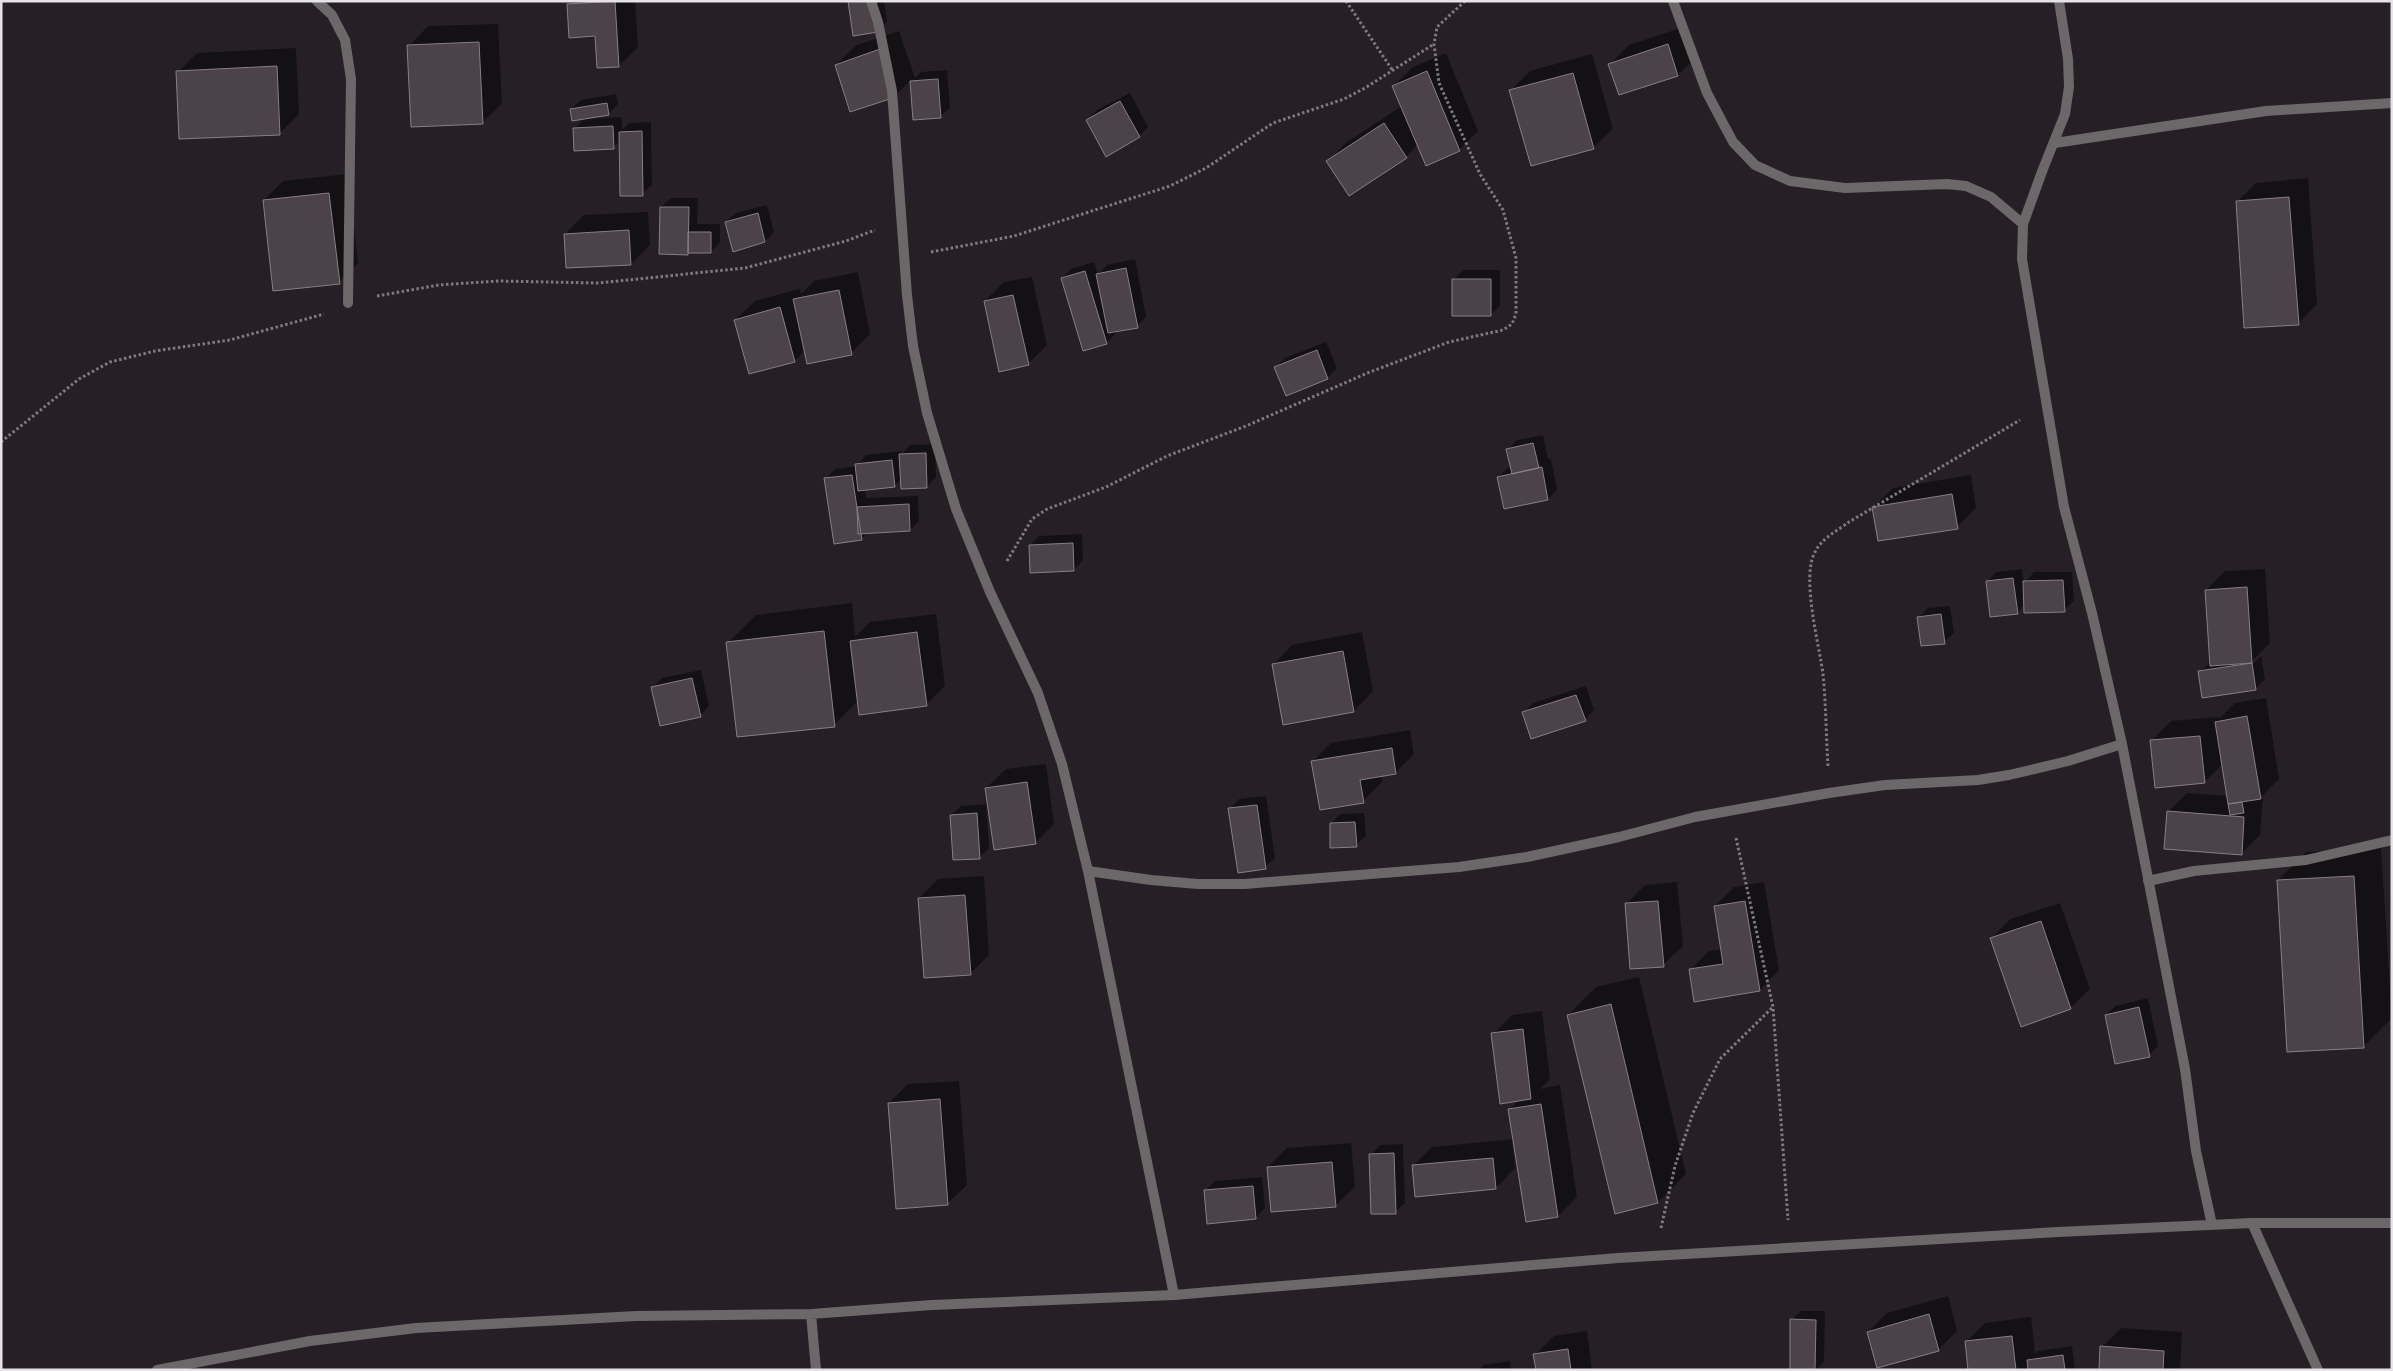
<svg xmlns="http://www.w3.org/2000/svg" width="2393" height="1371" font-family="'Asap Condensed',sans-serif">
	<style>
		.shadow { fill: #0007 }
		.building { fill: #4b4347; stroke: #887f84 }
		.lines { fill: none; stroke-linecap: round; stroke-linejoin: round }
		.path { stroke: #7f7a7f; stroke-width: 3; stroke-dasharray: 2.5 2.5; stroke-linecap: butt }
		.minor { stroke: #6c6768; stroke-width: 10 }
	</style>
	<rect width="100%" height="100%" fill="#262026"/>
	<path class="shadow" d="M572 1H635L638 47 619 66 596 34 568 4Z
		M849 1H884L887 21 878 30Z
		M498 24 502 104 482 123 409 46 428 26Z
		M1687 26 1697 56 1678 75 1610 64 1629 45Z
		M899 31 915 78 921 72 947 70 950 108 940 117 914 119 911 80 895 96 836 65 855 46Z
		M296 48 299 114 280 133 180 138 178 72 197 53Z
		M1446 53 1478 131 1459 150 1418 144 1406 157 1328 161 1347 142 1402 106 1394 86 1413 67Z
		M1592 54 1613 129 1593 148 1511 90 1530 71Z
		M1130 93 1148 127 1139 136 1087 120 1097 110Z
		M616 94 618 104 609 113 587 117V119L622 117V130L629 123 651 122 652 185 642 194 620 141 613 147 574 129 585 118 571 109 581 100Z
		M348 174 358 263 339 282 264 200 283 181Z
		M2308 178 2317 304 2298 324 2237 202 2256 183Z
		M671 198H698L697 224H720V242L711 252 660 253 661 207Z
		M767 205 774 232 765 241 726 222 736 213Z
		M648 212 650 245 631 264 565 234 584 215Z
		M1135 259 1146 317 1137 326 1115 331 1116 333 1106 343 1062 278 1071 269 1094 262 1098 274 1107 265Z
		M1463 270H1500V306L1490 315 1453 280Z
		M858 272 870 334 851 353 805 350 795 361 750 373 735 320 755 301 799 289 801 294 814 281Z
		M1032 277 1047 345 1028 364 985 301 1004 282Z
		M1326 342 1337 368 1327 378 1275 368 1285 358Z
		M1543 435 1548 459H1551L1557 490 1548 499 1505 508 1498 477 1508 468 1512 467 1508 449 1517 440Z
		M935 444 936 477 927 487 902 478 895 485 865 489 866 498 918 496 919 521 910 530 867 532 861 539 825 479 835 469 857 466 866 455 901 451 902 454 910 445Z
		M1971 475 1976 508 1957 527 1874 507 1893 488Z
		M1082 534 1083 560 1074 570 1030 545 1039 536Z
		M2022 569 2024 583 2034 572H2072L2074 601 2064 610 2025 604 2017 613 1987 582 1996 572Z
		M2265 569 2270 643 2246 667 2248 669 2261 656 2265 679 2255 689 2199 672 2211 662 2206 590 2225 571Z
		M852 603 855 637 870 622 936 614 945 686 926 705 858 701 834 725 728 643 756 615Z
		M1950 606 1954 633 1944 642 1918 618 1928 608Z
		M1362 632 1373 691 1354 711 1284 724 1273 665 1292 645Z
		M701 670 709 706 700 716 653 687 662 678Z
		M1586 686 1594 710 1585 720 1524 713 1533 703Z
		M2266 698 2279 779 2260 798H2263L2260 835 2241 854 2168 812 2187 793 2228 796 2223 764 2204 782 2152 741 2171 721 2219 717V719L2235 703Z
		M1410 730 1414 754 1395 773 1381 775 1382 782 1363 801 1312 762 1331 743Z
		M1046 764 1054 824 1035 843 986 788 1006 769Z
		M1266 796 1275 858 1265 867 1230 809 1239 799Z
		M986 804 989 848 980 857 951 815 961 806Z
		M1364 813 1366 836 1356 845 1331 824 1340 814Z
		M2381 848 2392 1018 2364 1046 2278 880 2306 852Z
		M984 876 989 955 970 974 919 898 938 879Z
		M1677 882 1683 946 1663 965 1626 904 1645 885Z
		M1764 882 1779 970 1760 990 1690 970 1709 951 1722 949 1715 906 1734 887Z
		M2060 903 2090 989 2070 1008 1991 939 2010 919Z
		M1639 977 1686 1174 1658 1202 1568 1015 1596 987Z
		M2148 998 2158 1046 2149 1056 2106 1015 2115 1006Z
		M1542 1011 1550 1079 1540 1089 1560 1085 1577 1197 1558 1216 1514 1140 1512 1141 1515 1168 1496 1188 1413 1166 1432 1147 1514 1139 1509 1110 1519 1100 1493 1034 1512 1015Z
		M959 1081 967 1185 947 1204 889 1103 908 1084Z
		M1351 1143 1355 1187 1335 1206 1268 1167 1287 1148Z
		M1403 1144 1405 1203 1395 1212 1371 1155 1380 1145Z
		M1262 1177 1265 1208 1256 1217 1205 1191 1215 1181Z
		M1948 1296 1957 1331 1938 1350 1868 1332 1887 1313Z
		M1801 1311H1825L1824 1362 1816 1370H1791V1320Z
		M2031 1317 2035 1354 2038 1351 2072 1346 2075 1370H1969L1966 1342 1985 1323Z
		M2121 1328 2182 1332 2180 1370H2100L2102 1347Z
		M1587 1331 1592 1370H1537L1535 1355 1554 1336Z
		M1510 1361 1511 1370H1479L1483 1365Z"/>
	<path class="building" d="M615 1 619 67 597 68 595 36 569 38 567 4Z
		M848 1H873L878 32 853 36Z
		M479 42 483 124 411 127 407 45Z
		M1668 44 1678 76 1619 95 1608 64Z
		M880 49 896 97 850 112 835 65Z
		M277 66 280 135 179 139 176 71Z
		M1427 71 1460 151 1426 166 1392 86Z
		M1573 73 1594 149 1531 166 1509 90Z
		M938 79 941 118 913 120 910 81Z
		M1120 101 1140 137 1106 157 1086 120Z
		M607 103 609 115 572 121 570 109Z
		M1384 123 1407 158 1349 196 1326 161Z
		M613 126 614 149 574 151 573 128Z
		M642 131 643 196H620L619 132Z
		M329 193 340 284 273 291 263 200Z
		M2289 197 2299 325 2244 328 2236 201Z
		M660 207H689L688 255 659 254Z
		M758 213 765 242 733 252 725 222Z
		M629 230 631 265 566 268 564 234Z
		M688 232H711V253H688Z
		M1126 268 1138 328 1108 333 1096 274Z
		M1085 271 1107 344 1083 351 1061 278Z
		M1452 279H1491V316H1452Z
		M839 290 852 355 807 364 793 299Z
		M1013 295 1029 365 999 372 984 301Z
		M780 307 795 362 749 374 734 320Z
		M1317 350 1328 379 1286 396 1274 367Z
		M1533 443 1539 468 1512 474 1506 449Z
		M926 453 927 488 901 489 899 454Z
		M892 460 895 487 858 491 855 464Z
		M1542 467 1548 500 1504 509 1497 477Z
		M852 475 862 540 834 544 824 478Z
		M1952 494 1958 529 1878 541 1872 507Z
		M909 504 910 531 858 534 857 507Z
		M1073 543 1074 571 1030 573 1029 545Z
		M2013 578 2018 614 1990 617 1986 581Z
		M2063 580 2065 612 2024 613 2023 581Z
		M2247 587 2252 663 2210 666 2205 590Z
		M1941 614 1945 644 1921 646 1917 617Z
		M824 631 835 727 737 737 726 642Z
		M917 632 927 706 859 715 850 641Z
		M1343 651 1354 712 1283 725 1272 664Z
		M2252 663 2256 690 2202 698 2198 671Z
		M692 678 701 717 660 726 651 687Z
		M1576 695 1586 721 1531 739 1522 712Z
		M2247 716 2261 799 2228 804 2215 722Z
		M2200 736 2205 783 2155 788 2150 740Z
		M1392 748 1396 774 1360 780 1364 803 1320 810 1311 761Z
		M1027 782 1036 844 994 850 985 788Z
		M2242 802 2244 813 2230 815 2228 804Z
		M1257 805 1266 869 1238 873 1228 808Z
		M2167 811 2244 817 2242 855 2164 849Z
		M977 813 980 859 953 860 950 815Z
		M1355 822 1357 847 1330 848V823Z
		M2354 876 2364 1048 2287 1052 2277 880Z
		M965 895 971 975 924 978 918 898Z
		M1658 901 1664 967 1630 969 1625 903Z
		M1745 901 1760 991 1694 1002 1689 969 1723 964 1714 906Z
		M2041 921 2071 1009 2021 1027 1990 938Z
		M1611 1004 1658 1203 1615 1214 1567 1015Z
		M2139 1007 2150 1057 2115 1064 2105 1015Z
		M1523 1029 1531 1099 1500 1104 1491 1033Z
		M940 1099 948 1205 896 1209 888 1103Z
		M1541 1104 1558 1217 1526 1222 1508 1109Z
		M1394 1153 1396 1214H1371L1369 1154Z
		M1493 1158 1496 1189 1415 1197 1412 1165Z
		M1332 1162 1336 1207 1271 1212 1267 1167Z
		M1253 1186 1256 1219 1207 1224 1204 1190Z
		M1929 1314 1939 1351 1877 1368 1867 1332Z
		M1790 1319 1816 1320 1815 1370H1790Z
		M2012 1336 2016 1370H1968L1965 1341Z
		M2100 1346 2164 1351 2163 1370H2099Z
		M1568 1349 1571 1370H1536L1533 1354Z
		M2063 1355 2065 1370H2028L2027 1360Z"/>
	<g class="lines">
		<path class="path" d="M1346 1 1393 71
			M931 252 1014 236 1170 186 1206 168 1273 123 1344 99 1365 88 1434 44
			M377 296 439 285 499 281 599 283 745 268 846 241 875 230
			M1 442 79 379 110 362 155 351 230 340 324 314
			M1007 561 1032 519 1047 509 1106 487 1167 456 1246 426 1370 372 1449 342 1503 330 1512 324 1516 314V258L1503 210 1480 174 1439 83 1434 44 1437 27 1465 1
			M1828 766C1826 735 1826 704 1823 674 1819 644 1801 577 1815 552 1821 539 1838 530 1849 522L2020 420
			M1736 838 1773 1007 1788 1220
			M1661 1228 1675 1166 1693 1113 1720 1059 1773 1007"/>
		<path class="minor" d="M317 1 332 15 345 40 351 79 348 303
			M871 1 878 22 892 91 907 295 913 346 927 413 956 509 990 592 1038 693 1062 764 1088 871 1174 1295
			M1673 1 1707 93 1733 142 1755 165 1790 181 1845 188 1947 184 1966 186 1991 197 2023 224
			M2059 1 2068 59 2069 87 2065 114 2043 169 2023 224 2022 259 2064 507 2092 613 2122 744 2185 1069 2196 1151 2212 1225
			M2055 143 2266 111 2392 103
			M1088 871 1151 880 1198 884H1245L1459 867 1527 857 1619 837 1695 817 1829 793 1885 785 1978 780 2009 775 2068 761 2122 744
			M2148 881 2194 871 2306 860 2392 840
			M2252 1223 2318 1370
			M811 1314 816 1370
			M157 1370 310 1341 416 1328 636 1316 811 1314 932 1305 1174 1295 1618 1258 2058 1232 2252 1223H2392"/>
	</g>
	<rect width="2393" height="1371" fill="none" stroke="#e6e2e6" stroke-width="5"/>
</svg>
